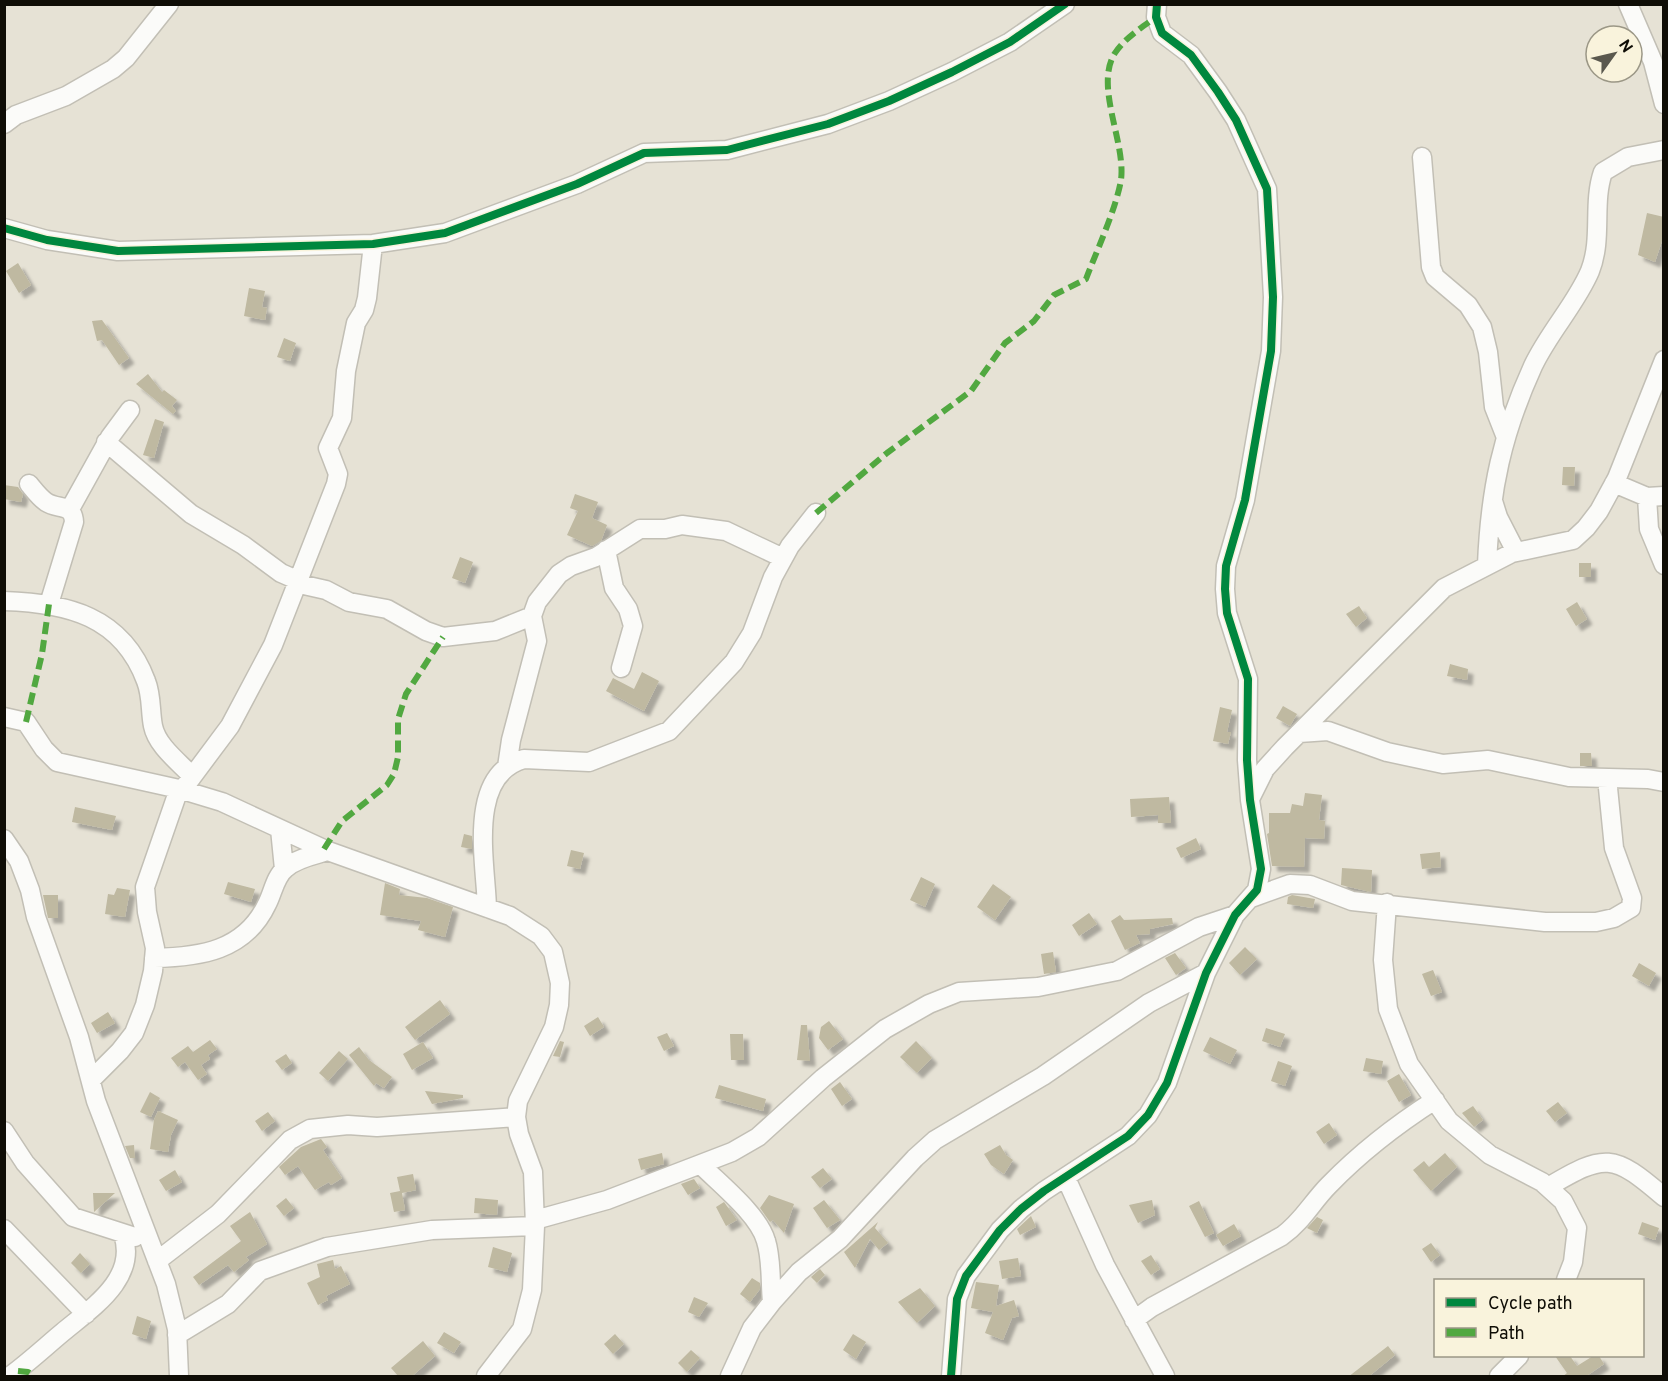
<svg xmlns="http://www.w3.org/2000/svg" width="1668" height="1381" font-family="Overpass,sans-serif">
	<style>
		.building { fill: #bfb9a1; filter: url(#shadow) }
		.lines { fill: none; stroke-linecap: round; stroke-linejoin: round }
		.minor-casing { stroke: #c2bfb5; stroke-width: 21 }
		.minor { stroke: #fbfbf9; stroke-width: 18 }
		.quiet { stroke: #51a840; stroke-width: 6; stroke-dasharray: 12 6; stroke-linecap: butt }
		.cycleway-casing { stroke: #f9f3dc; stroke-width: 11 }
		.cycleway { stroke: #00873e; stroke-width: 8 }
	</style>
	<defs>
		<filter id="shadow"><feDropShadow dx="5.5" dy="5.5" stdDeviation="1.5" flood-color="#0004"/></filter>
	</defs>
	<rect width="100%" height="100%" fill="#e6e2d5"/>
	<path class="building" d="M1647 213 1664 217V235L1655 262 1638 255Z
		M18 263 31 285 19 293 6 271Z
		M249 288 265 291 262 307 267 308 265 320 244 316Z
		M102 320 129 358 119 365 102 340 97 341 92 321Z
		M284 338 296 343 290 361 277 357Z
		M148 374 162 392 164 390 177 400 172 406 176 411 173 414 136 384Z
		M155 419 164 422 154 458 143 455Z
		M1563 467H1575L1574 486 1562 485Z
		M4 485 18 487 23 494 21 502 4 499Z
		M575 494 598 502 592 518 607 525 601 541 592 546 567 535 578 511 570 508Z
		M460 557 473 562 465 583 452 578Z
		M1579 563H1591V577H1579Z
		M1577 602 1587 619 1576 626 1566 609Z
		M1359 606 1367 618 1356 627 1346 614Z
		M1450 664 1468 669 1467 680 1447 676Z
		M642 672 659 681 644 711 606 691 613 678 634 689Z
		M1283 706 1297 714 1290 726 1276 718Z
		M1220 707 1232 710 1227 732H1231L1228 744 1213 741Z
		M1580 753H1591L1592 766H1580Z
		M1305 793 1322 795 1319 820 1325 821 1324 839 1305 838 1304 867 1272 866 1267 834 1269 833V813H1290L1292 804 1303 806Z
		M1169 797 1171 823H1158V815L1131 817 1130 799Z
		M75 807 116 816 112 830 72 822Z
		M464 834 472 836V849L461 847Z
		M1196 838 1201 849 1181 858 1176 848Z
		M571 850 584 853 580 869 567 866Z
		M1440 852 1441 867 1422 869 1420 854Z
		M1342 868 1372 870 1371 892 1341 885Z
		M921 877 935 884 925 907 910 900Z
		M228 882 255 889 251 902 224 894Z
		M385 883 400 889 399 895 427 898 453 907 445 937 418 930 421 921 380 915Z
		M993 884 1011 897 995 920 977 907Z
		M117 888 130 890 125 917 105 914 108 894 114 895Z
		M43 895H58V918H48Z
		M1292 895 1315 899 1313 908 1287 904 1288 897Z
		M1089 913 1097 924 1079 936 1072 925Z
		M1120 915 1124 920 1172 918 1173 924 1150 929V934L1136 935 1140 943 1125 950 1111 921Z
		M1245 947 1257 959 1240 975 1229 963Z
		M1053 952 1056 972 1044 974 1041 954Z
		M1175 953 1186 968 1176 975 1165 958Z
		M1639 963 1656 973 1649 986 1632 976Z
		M1433 970 1442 992 1431 996 1422 974Z
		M440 1000 450 1014 415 1040 405 1027Z
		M108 1012 115 1023 97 1033 91 1023Z
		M598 1017 604 1027 590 1036 584 1026Z
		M829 1021 843 1039 828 1050 819 1038 821 1027Z
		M801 1025H807L810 1061 797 1060Z
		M1266 1028 1285 1034 1280 1047 1262 1041Z
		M667 1033 674 1046 664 1051 657 1037Z
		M730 1034H743L744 1060H731Z
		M1210 1037 1237 1050 1230 1064 1203 1051Z
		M210 1040 217 1049 208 1055 210 1059 201 1065 207 1074 198 1080 185 1062 178 1067 171 1058 188 1046 193 1052Z
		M560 1041 564 1042 560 1057 553 1056Z
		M916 1041 932 1058 917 1073 900 1057Z
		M423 1042 433 1058 412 1070 403 1054Z
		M359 1047 369 1060 392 1077 384 1088 376 1083 374 1086 349 1055Z
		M339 1051 348 1059 328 1081 319 1073Z
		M286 1054 292 1063 282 1070 275 1061Z
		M1366 1058 1383 1061 1381 1074 1363 1071Z
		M1278 1061 1292 1066 1285 1086 1271 1081Z
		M1399 1074 1411 1095 1399 1102 1387 1081Z
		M840 1082 852 1099 842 1106 831 1089Z
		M719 1085 766 1099 763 1111 715 1098Z
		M425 1091 463 1095V1098L432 1104Z
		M150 1092 160 1098 151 1117 140 1112Z
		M1558 1102 1567 1113 1555 1122 1546 1111Z
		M1473 1106 1483 1120 1474 1127 1462 1113Z
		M158 1111 178 1120 171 1135 168 1152 150 1149 154 1120Z
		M268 1112 275 1121 262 1131 255 1121Z
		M1329 1123 1337 1135 1324 1144 1316 1132Z
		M321 1139 327 1147 323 1150 342 1178 331 1185 329 1182 315 1190 298 1166 285 1175 279 1167 301 1147Z
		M134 1145 135 1158H130L125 1146Z
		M1000 1145 1006 1155 1013 1160 1004 1174 991 1165 984 1154Z
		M662 1153 664 1164 641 1170 638 1159Z
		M1445 1153 1457 1167 1431 1191 1413 1170 1424 1161 1429 1167Z
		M823 1168 832 1179 820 1188 811 1177Z
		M175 1170 182 1182 166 1191 159 1180Z
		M413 1174 416 1190 402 1193 405 1210 394 1212 390 1193 400 1191 397 1177Z
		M694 1179 700 1188 688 1195 681 1184Z
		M93 1193H115L94 1212Z
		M769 1195 794 1204 784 1233 773 1220 770 1222 760 1208Z
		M286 1198 294 1208 284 1216 276 1206Z
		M475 1198 498 1200 497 1215 474 1213Z
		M824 1200 840 1220 827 1228 813 1208Z
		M1152 1200 1155 1215 1138 1223 1129 1205Z
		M1199 1201 1214 1233 1205 1237 1189 1206Z
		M724 1202 737 1220 726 1226 716 1207Z
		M250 1212 267 1244 246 1257 249 1260 234 1272 228 1265 199 1285 193 1277 241 1241 230 1226Z
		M1031 1216 1036 1227 1020 1235 1017 1229Z
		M1317 1217 1323 1220 1317 1233 1307 1228Z
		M878 1222 875 1228 888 1243 879 1250 870 1239 855 1268 844 1252Z
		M1642 1222 1659 1228 1655 1240 1638 1234Z
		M1234 1224 1241 1236 1223 1246 1216 1235Z
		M1431 1243 1440 1255 1431 1262 1422 1249Z
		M493 1247 512 1253 507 1272 488 1267Z
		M80 1253 90 1264 81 1273 71 1263Z
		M1151 1255 1160 1269 1151 1275 1141 1261Z
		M1018 1258 1021 1276 1002 1279 999 1261Z
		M333 1260 335 1269 341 1266 350 1284 326 1296 328 1300 318 1305 307 1283 320 1277 317 1264Z
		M820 1269 825 1275 817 1283 811 1277Z
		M752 1278 760 1283V1289L750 1302 740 1294Z
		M976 1282 999 1285 996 1306 1014 1300 1019 1316 1012 1318 1003 1340 985 1333 993 1312 971 1308Z
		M920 1288 935 1306 917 1323 898 1302Z
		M694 1297 708 1303 699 1317 688 1312Z
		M137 1316 151 1321 146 1339 132 1334Z
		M444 1332 461 1342 454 1353 437 1343Z
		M615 1334 624 1344 613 1354 604 1344Z
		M853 1334 866 1342 856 1359 843 1350Z
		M423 1341 435 1356 411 1377H399L391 1368Z
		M1388 1346 1395 1355 1368 1377H1348Z
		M691 1350 700 1358 687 1372 678 1363Z
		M1555 1356H1570L1577 1366 1593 1356H1599L1604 1364 1585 1377H1562L1567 1373Z"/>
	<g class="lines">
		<g class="minor-casing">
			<path id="minor" d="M1628 4 1653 62 1664 104
				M4 124 16 115 66 96 113 69 126 58 169 4
				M1422 157 1431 267 1435 277 1468 305 1482 327 1488 352 1494 407 1505 435
				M4 228 47 240 118 251 373 244 445 233 577 184 644 153 727 150 828 124 889 101 952 72 1010 42 1065 4
				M106 442 191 514 243 545 281 573 297 580
				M1614 483 1647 497 1664 496
				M29 484C34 490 39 497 46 502 58 510 73 503 74 522L49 604
				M1647 497 1649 529 1664 565
				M1493 501 1498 517 1516 552
				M70 509 110 437 130 410
				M606 550 614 588 628 609 633 626 621 668
				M1487 565C1490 490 1502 434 1533 366 1549 332 1576 304 1590 271 1603 238 1592 204 1603 172L1628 157 1664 150
				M295 583 326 590 349 602 387 609 426 631 443 637 495 631 532 616
				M4 601C67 603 122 616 146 681 152 696 150 711 153 726 157 746 179 762 192 776
				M4 717 26 722 44 749 57 762 179 789 222 802 328 851 510 916 541 936 553 952 560 983 559 1005 554 1027 518 1101 516 1117 519 1134 533 1172 535 1226 532 1290 522 1329 486 1376
				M1299 733 1328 731 1387 752 1443 764 1488 760 1569 777 1648 779 1664 782
				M507 767 511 740 537 641 532 616 537 602 559 574 571 566 596 557 640 529H665L682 525 726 531 783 558
				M183 789 230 726 273 645 336 484 338 474 328 448 342 418 346 371 356 323 364 310 367 298 373 244
				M1250 799 1265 769 1285 747 1444 588 1512 553 1573 540 1586 528 1599 511 1617 478 1664 360
				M280 829 284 869
				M4 839 19 861 30 890 36 917 79 1037 96 1101 166 1284 177 1329 179 1376
				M1251 898 1290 884 1310 885 1352 901 1545 922H1596L1614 918 1631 908 1632 898 1614 848 1607 778
				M1387 903 1383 960 1388 1009 1409 1064 1449 1121 1490 1155 1542 1182 1563 1201 1577 1228 1573 1262 1566 1280
				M487 908C486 864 466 775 524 759L589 762 669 731 734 662 752 633 773 577 790 546 816 513
				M154 958C200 957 245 951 267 904 273 893 275 876 286 868 297 858 315 855 328 851
				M91 1080 120 1051 134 1033 145 1005 153 971 155 948 147 912 145 887 179 789
				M4 1131 25 1163 73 1217 135 1237
				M701 1165C720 1184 759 1215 766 1241 772 1260 770 1282 772 1302
				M1066 1178 1105 1265 1165 1376
				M1548 1187C1605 1153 1613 1153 1664 1197
				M535 1220 607 1200 732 1152 758 1137 823 1078 885 1029 929 1004 959 992 1038 987 1117 971 1199 927 1235 915
				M4 1229 86 1314
				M157 1261 218 1214 290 1140 310 1129 348 1125 377 1127 516 1117
				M1134 1320 1152 1307 1282 1236C1302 1222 1312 1202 1329 1185 1361 1152 1396 1125 1435 1100
				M177 1335 228 1304 260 1271 327 1247 432 1230 535 1226
				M10 1376C29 1362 45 1347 63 1332 93 1307 138 1278 123 1234
				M730 1376 752 1328 772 1302 799 1272 840 1239 915 1158 935 1140 1043 1076 1149 1003 1206 973
				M951 1376 957 1299 966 1276 1000 1230 1021 1209 1044 1191 1128 1136 1148 1115 1167 1083 1206 973 1235 915 1257 890 1261 869 1250 800 1247 760 1248 679 1227 613 1225 589 1226 566 1245 500 1271 351 1273 297 1267 189 1236 120 1218 92 1191 55 1162 33 1156 17 1157 4
				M1499 1376 1519 1356"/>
		</g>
		<use href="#minor" class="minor"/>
		<path class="quiet" d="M816 513 887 453 971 391 1005 343 1034 321 1054 295 1086 279C1097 250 1116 209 1121 180 1126 142 1094 86 1115 53 1125 38 1141 28 1156 17
			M26 722 42 654 49 604
			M324 849 342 821 387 785 394 774 398 757V719L406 694 443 637
			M18 1371 28 1372 34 1376"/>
		<g class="cycleway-casing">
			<path id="cycleway" d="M4 228 47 240 118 251 373 244 445 233 577 184 644 153 727 150 828 124 889 101 952 72 1010 42 1065 4
				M951 1376 957 1299 966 1276 1000 1230 1021 1209 1044 1191 1128 1136 1148 1115 1167 1083 1206 973 1235 915 1257 890 1261 869 1250 800 1247 760 1248 679 1227 613 1225 589 1226 566 1245 500 1271 351 1273 297 1267 189 1236 120 1218 92 1191 55 1162 33 1156 17 1157 4"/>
		</g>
		<use href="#cycleway" class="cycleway"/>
	</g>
	<rect width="1668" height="1381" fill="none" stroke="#0f0d06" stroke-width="12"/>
	<rect x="1434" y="1279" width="210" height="78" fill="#f9f3dc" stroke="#9b9786" stroke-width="1.5"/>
	<rect x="1446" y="1298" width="30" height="9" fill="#00873e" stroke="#9b9786" stroke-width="1.5"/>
	<text x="1488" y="1309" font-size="18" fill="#0f0d06">Cycle path</text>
	<rect x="1446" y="1328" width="30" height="9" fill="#51a840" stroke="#9b9786" stroke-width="1.5"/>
	<text x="1488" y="1339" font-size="18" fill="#0f0d06">Path</text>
	<g transform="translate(1614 54) rotate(56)"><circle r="28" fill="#f9f3dc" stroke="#9b9786" stroke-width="1.5"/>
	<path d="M0-4.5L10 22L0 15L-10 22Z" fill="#5a584e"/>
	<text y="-9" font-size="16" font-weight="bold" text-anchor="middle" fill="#0f0d06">N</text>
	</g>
</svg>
